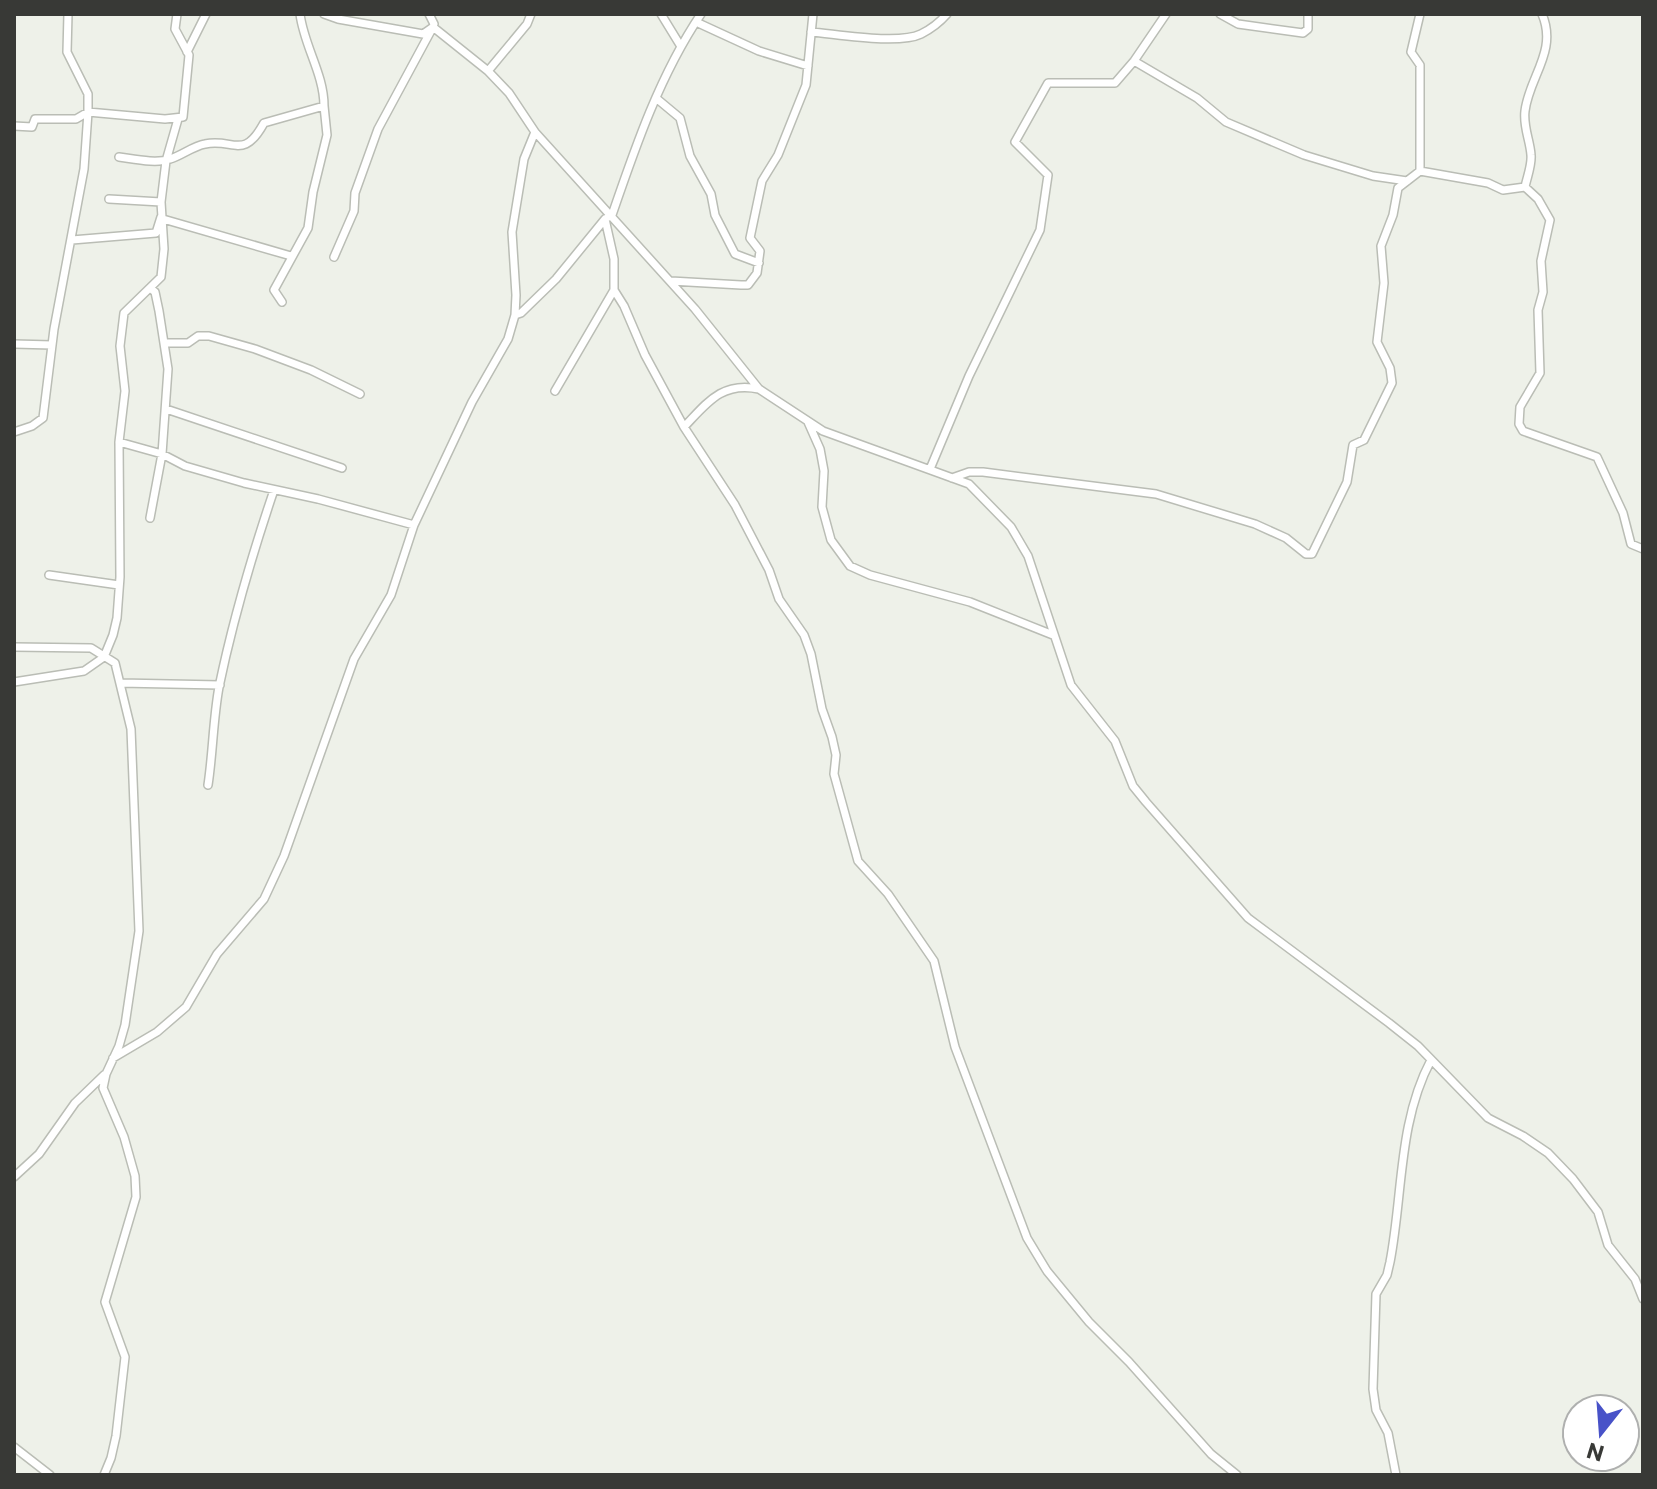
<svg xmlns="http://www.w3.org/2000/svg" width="1657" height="1489" font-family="Commissioner,sans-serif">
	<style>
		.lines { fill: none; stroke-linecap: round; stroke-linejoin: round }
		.minor-casing { stroke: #babdb5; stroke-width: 10 }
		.minor { stroke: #fff; stroke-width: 7 }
	</style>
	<rect width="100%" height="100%" fill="#eef1e9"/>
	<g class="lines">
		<g class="minor-casing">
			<path id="minor" d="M324 14 338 19 423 34 433 27 378 129 355 193 354 211 334 257
				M429 14 434 24 433 27 488 71 509 93 535 132 695 309 759 389 823 431 969 484 1011 527 1028 556 1071 685 1115 741 1133 786 1146 802 1248 918 1389 1023 1418 1046 1488 1118 1523 1136 1548 1153 1573 1179 1598 1212 1608 1245 1635 1279 1643 1299
				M661 14 680 45
				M701 14C660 75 636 145 612 215L605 219 614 259V290L624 306 645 355 684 427 735 505 769 570 779 599 804 635 811 654 822 709 832 737 836 755 834 774 858 861 888 894 934 961 955 1047 1027 1238 1047 1271 1089 1322 1129 1362 1211 1454 1237 1475
				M1220 14 1238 24 1303 33 1308 29V14
				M1542 14C1558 51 1529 77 1525 111 1523 127 1530 140 1531 155 1532 165 1527 177 1525 187L1538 199 1550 220 1541 261 1543 292 1538 310 1540 373 1520 407 1519 424 1523 431 1597 457 1623 513 1631 544 1643 549
				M696 22 759 51 808 66
				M811 32C837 34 898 45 921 34 931 29 940 22 947 14
				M187 52 206 14
				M1134 61 1197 98 1226 122 1304 155 1373 176 1407 181
				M488 71 527 24 531 14
				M656 98 680 118 690 156 711 194 715 215 735 254 759 263
				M14 126 32 127 35 119H76L88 112 165 119 183 117 189 55 175 29 177 14
				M119 157C134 159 156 164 170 159 181 156 193 146 205 144 234 138 243 161 264 123L324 106C324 74 304 46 300 14
				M1420 171 1488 183 1503 190 1525 187
				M109 199 161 202
				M163 219 291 256
				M72 240 156 233 161 217
				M671 281 741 285H748L757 273 760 251 750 238 762 181 778 155 806 85 813 14
				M282 302 274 290 308 228 313 192 327 135 324 106
				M515 315 521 313 556 279 605 219
				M164 343H188L198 336H209L255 349 311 370 360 394
				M14 344 52 345
				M555 391 614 290
				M166 409 342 468
				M808 422 820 449 824 471 822 507 831 540 850 566 870 575 970 602 1053 635
				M684 427C707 403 722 381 759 389
				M14 432 32 426 43 418 54 329 84 169 88 112V94L67 52 68 14
				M119 442 162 454 185 466 244 483 318 499 414 525
				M930 469 969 376 1040 230 1048 175 1015 142 1048 83H1115L1134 61 1166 14
				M952 478 969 472H983L1156 494 1255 524 1286 538 1306 554H1312L1347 482 1353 445 1364 440 1392 383 1390 368 1377 342 1384 283 1381 246 1393 215 1398 188 1420 171V65L1411 52 1420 14
				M150 518 162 454 168 369 159 311 155 292 150 288
				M49 575 119 585
				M14 647 91 648 115 663 131 729 139 931 125 1025 119 1046 106 1074 103 1088 124 1137 135 1176 136 1197 105 1302 125 1357 116 1436 111 1458 104 1475
				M14 682 84 671 104 657 113 635 117 618 120 577 119 442 125 391 120 346 124 313 161 277 164 249 161 202 166 161 178 119
				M120 683 220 685
				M208 785C213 752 213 720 219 687 233 620 252 555 274 490
				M113 1058 157 1032 186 1007 217 954 264 899 284 856 354 659 391 595 414 525 472 402 508 339 515 315 516 295 512 232 524 159 535 132
				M14 1177 39 1154 75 1103 104 1075
				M14 1447 50 1475
				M1396 1475 1388 1433 1376 1410 1373 1389 1376 1294 1387 1275 1390 1262C1403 1195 1398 1122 1431 1060"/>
		</g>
		<use href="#minor" class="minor"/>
	</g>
	<rect width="1657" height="1489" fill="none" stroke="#383936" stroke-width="32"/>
	<g transform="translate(1601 1433) rotate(197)"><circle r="38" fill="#ffffff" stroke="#afb0af" stroke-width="2"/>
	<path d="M0-6L14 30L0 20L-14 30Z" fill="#4852c8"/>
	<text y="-12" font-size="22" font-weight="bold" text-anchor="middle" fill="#383936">N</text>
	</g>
</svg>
